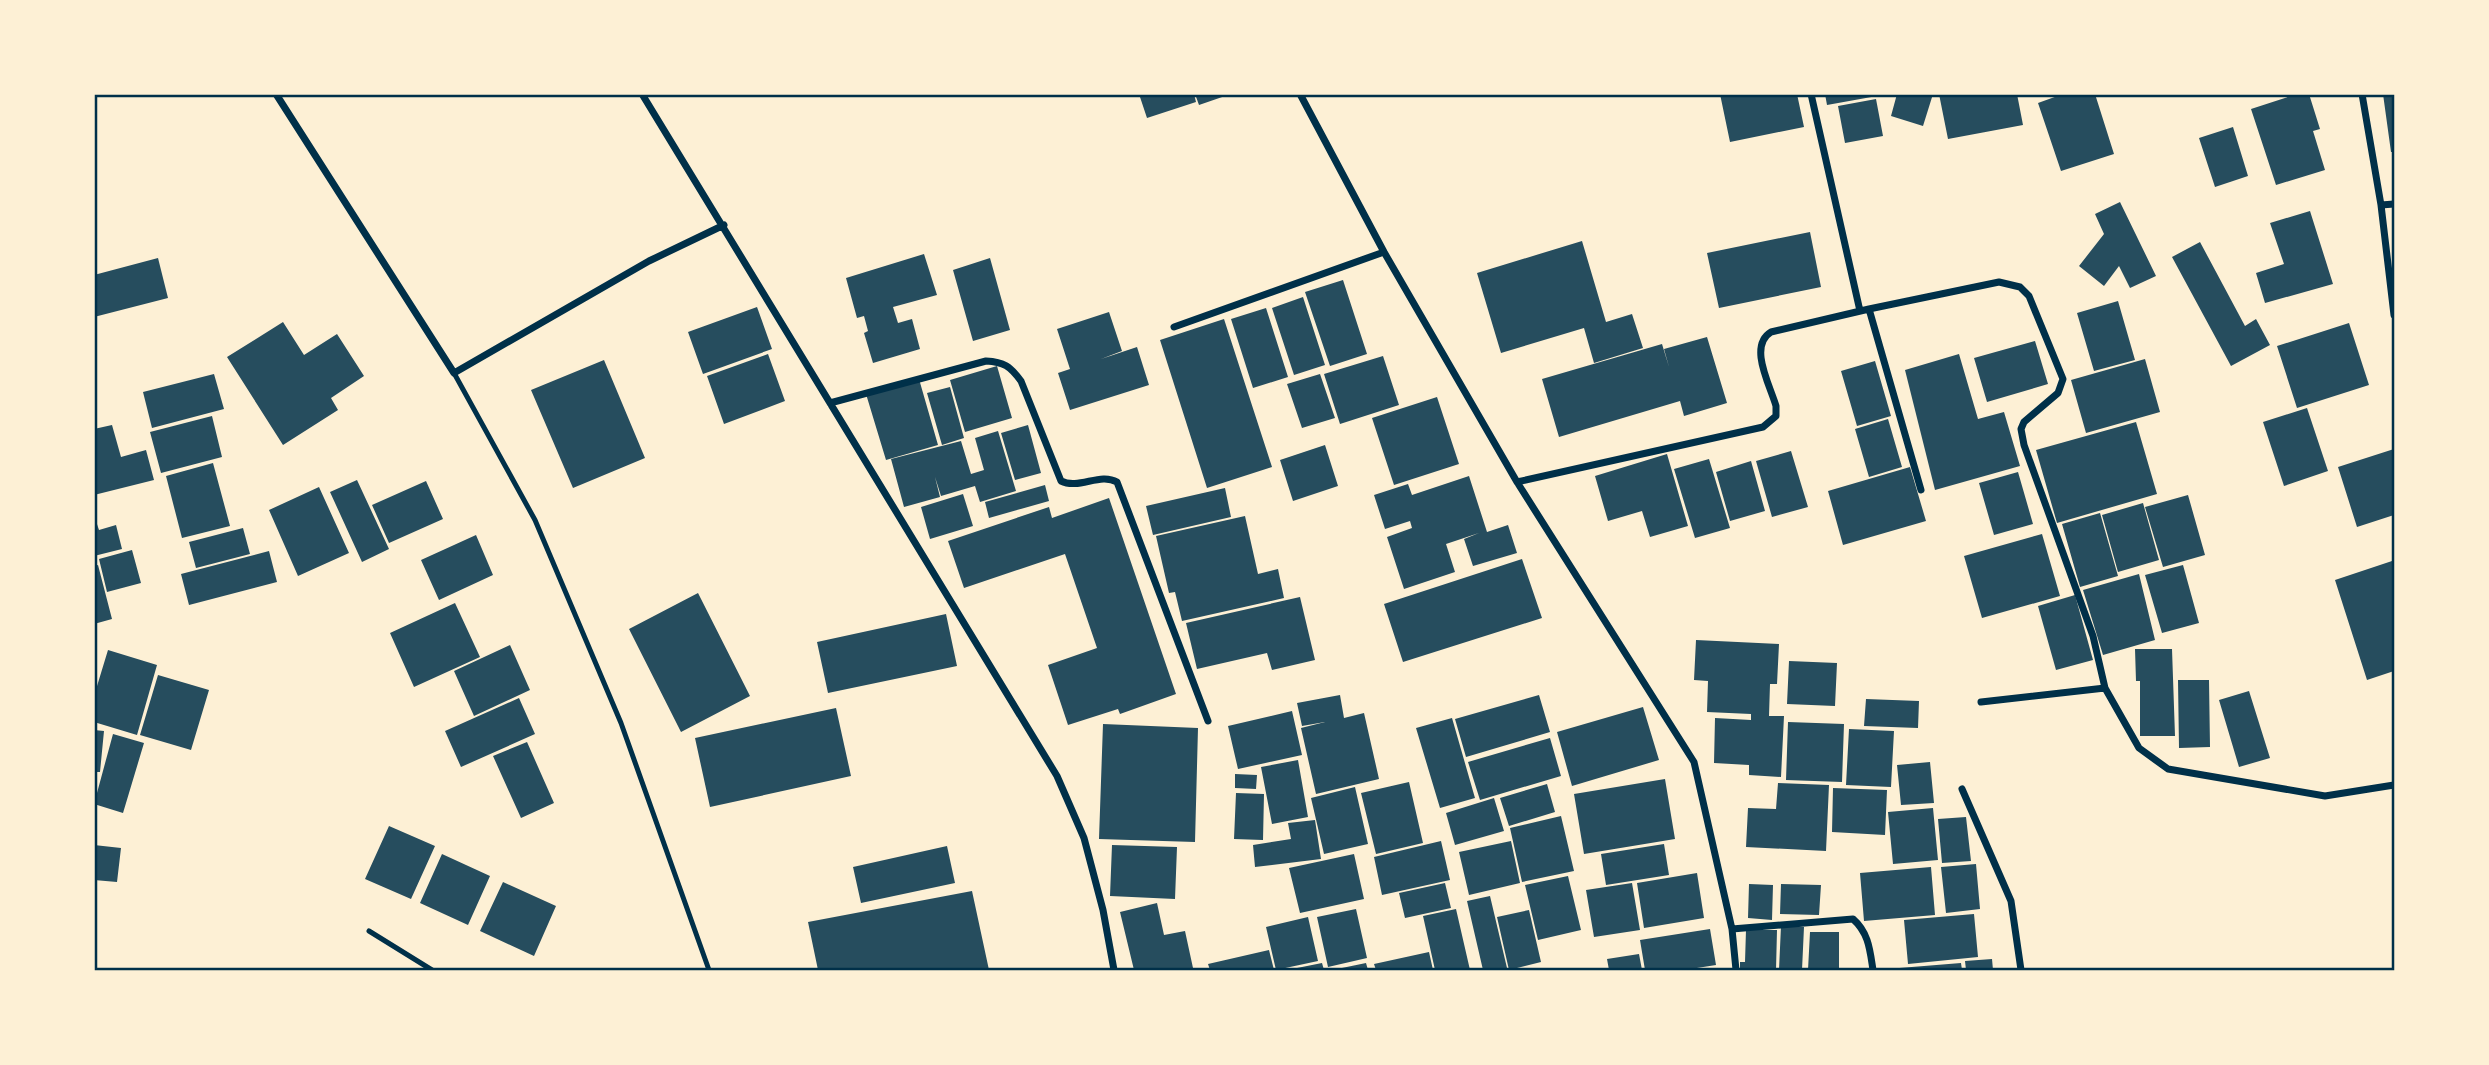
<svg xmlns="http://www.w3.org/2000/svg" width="2489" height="1065" font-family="'Noto Sans',sans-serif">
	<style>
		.building { fill: #264d5e }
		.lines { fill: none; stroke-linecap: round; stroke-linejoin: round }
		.service { stroke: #003049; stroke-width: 5 }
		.minor { stroke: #003049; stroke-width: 7 }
		.neatline { fill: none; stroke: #003049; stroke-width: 2.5 }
	</style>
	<rect width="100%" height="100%" fill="#fdf0d5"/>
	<path class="building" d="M1139 94H1194L1196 102 1147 118Z
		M1195 94H1228V95L1199 105Z
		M1720 94H1797L1804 127 1730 142Z
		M1825 94H1877V96L1827 105Z
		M1897 94H1933L1923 126 1891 116Z
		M1939 94H2017L2023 125 1948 139Z
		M2063 94H2095L2114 154 2061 171 2038 103Z
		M2297 94H2309L2320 129 2313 131 2325 170 2276 185 2251 109Z
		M2383 94H2394V152H2391Z
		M1876 99 1883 136 1845 143 1838 106Z
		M2233 127 2248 176 2215 187 2199 138Z
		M2120 202 2156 276 2130 288 2119 266 2104 286 2079 266 2104 234 2095 214Z
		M2310 211 2333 284 2265 303 2256 273 2284 264 2270 223Z
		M1810 232 1821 287 1719 308 1707 253Z
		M1582 241 1606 322 1632 314 1643 348 1594 363 1584 328 1501 353 1477 273Z
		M2200 242 2245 326 2256 319 2270 345 2231 366 2172 257Z
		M924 254 937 295 893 307 898 323 912 319 920 349 873 363 864 333 868 331 864 316 857 318 846 278Z
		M158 258 168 298 94 317V275Z
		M990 258 1010 330 973 341 953 270Z
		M1343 280 1367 354 1330 366 1305 292Z
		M1303 297 1325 365 1294 375 1272 308Z
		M2118 301 2135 360 2094 371 2077 313Z
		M757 307 772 349 703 374 688 332Z
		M1266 308 1288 377 1253 388 1231 319Z
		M1109 312 1122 351 1101 359 1137 347 1149 385 1070 410 1058 373 1070 369 1057 329Z
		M1224 319 1272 467 1207 488 1160 340Z
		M283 322 304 355 337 334 364 376 331 398 338 410 283 445 227 357Z
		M2349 323 2369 385 2297 408 2277 346Z
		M1707 337 1727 403 1684 416 1680 401 1559 437 1542 379 1662 344 1669 367 1664 349Z
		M2035 341 2048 384 1987 402 1974 358Z
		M768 354 785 401 724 424 707 376Z
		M1959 354 1978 419 2004 412 2020 466 1935 490 1905 370Z
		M1383 356 1399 405 1340 424 1324 374Z
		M2145 359 2160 412 2086 433 2071 380Z
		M604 360 645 458 573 488 531 390Z
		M1875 361 1891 416 1857 426 1841 371Z
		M997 366 1012 418 965 432 950 380Z
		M214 374 224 409 152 428 143 392Z
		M1320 374 1335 418 1302 428 1287 384Z
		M919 379 938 445 886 460 866 394Z
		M950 387 964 438 942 445 927 393Z
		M1437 397 1459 464 1394 485 1372 418Z
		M2307 408 2328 471 2284 486 2263 422Z
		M212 416 222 457 161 473 150 432Z
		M1888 419 1902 467 1869 477 1855 429Z
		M2136 422 2157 494 2057 523 2036 450Z
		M112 425 121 457 146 450 154 480 94 495V429Z
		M1028 425 1041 473 1015 480 1001 433Z
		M998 431 1016 491 980 502 975 486 941 496 935 477 940 497 904 507 891 459 961 441 971 474 984 470 975 438Z
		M1325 445 1338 486 1293 501 1280 460Z
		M2394 449V515L2357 527 2338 467Z
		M1791 451 1808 507 1772 517 1756 461Z
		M1667 454 1688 526 1650 537 1642 511 1608 521 1595 476Z
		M1709 459 1730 528 1695 538 1674 469Z
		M1751 461 1765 511 1730 521 1716 472Z
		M213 463 230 526 182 538 166 476Z
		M1910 467 1926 521 1843 545 1828 491Z
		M2018 472 2033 524 1994 535 1979 483Z
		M1469 476 1487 532 1508 525 1517 553 1473 566 1464 539 1479 533 1446 544 1455 572 1404 589 1387 537 1412 528 1410 521 1385 529 1374 495 1408 484 1412 495Z
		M357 480 389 549 362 562 330 492Z
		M426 481 443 519 389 543 372 505Z
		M1045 485 1049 501 989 518 985 502Z
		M319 487 349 553 298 576 269 510Z
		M1225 488 1231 517 1153 535 1146 506Z
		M963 494 973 526 930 539 921 507Z
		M2188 495 2205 555 2163 567 2145 507Z
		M1109 498 1176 694 1120 714 1118 709 1068 725 1048 665 1097 648 1065 554 964 588 948 541 1049 507 1052 518Z
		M2143 503 2159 560 2118 572 2102 515Z
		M2100 513 2118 576 2080 587 2062 524Z
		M1245 516 1258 574 1278 569 1284 598 1182 621 1175 592 1169 593 1156 536Z
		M95 518 99 530 116 525 122 549 94 556Z
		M243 528 250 554 196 568 189 542Z
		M2042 534 2060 596 1982 618 1964 556Z
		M476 535 493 575 439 600 421 560Z
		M132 550 141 583 107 592 99 559Z
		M269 551 277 582 189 605 181 574Z
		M1522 559 1542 618 1403 662 1384 604Z
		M2392 561 2394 671 2367 680 2335 580Z
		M98 565 112 619 94 624V566Z
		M2183 565 2199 623 2162 633 2145 575Z
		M2139 574 2155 640 2103 655 2083 590Z
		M698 593 750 696 681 732 629 629Z
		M2075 595 2093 660 2056 670 2038 606Z
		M1300 597 1315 660 1272 670 1267 653 1197 669 1186 623Z
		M455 603 480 657 414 687 390 633Z
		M946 614 957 666 828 693 817 642Z
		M1696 640 1779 644 1777 684H1770L1769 716H1784L1781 777 1749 775V765L1714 763 1715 718 1751 720V714L1707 712 1708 681 1694 680Z
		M510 645 530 690 474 716 454 671Z
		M2135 649H2172L2175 736H2140V681H2136Z
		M108 650 157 665 137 735 94 722V696Z
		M1789 661 1837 663 1835 706 1787 704Z
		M158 675 209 690 191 750 140 735Z
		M2178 680H2209L2210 747 2179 748Z
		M2249 691 2270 758 2239 767 2219 700Z
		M1340 695 1344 718 1364 713 1379 779 1316 794 1301 728 1325 722 1302 726 1297 703Z
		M1539 695 1550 732 1466 757 1455 719Z
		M519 698 535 734 461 767 445 731Z
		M1866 699 1919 701 1918 728 1864 726Z
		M1643 707 1659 760 1572 786 1557 732Z
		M836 708 851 776 710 807 695 738Z
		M1292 711 1302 755 1238 769 1228 726Z
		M1452 718 1475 798 1440 808 1416 728Z
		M1788 722 1844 724 1842 782 1786 780Z
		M1103 724 1198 728 1195 842 1099 839Z
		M1849 729 1894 731 1891 787 1846 785Z
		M94 730 104 731 100 772H94Z
		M113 734 144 743 123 813 94 804Z
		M1550 738 1561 776 1480 800 1468 762Z
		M527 742 554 803 521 818 493 756Z
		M1298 760 1308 817 1272 824 1261 767Z
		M1930 762 1934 803 1901 805 1897 765Z
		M1235 774 1257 775 1256 789 1235 788Z
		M1665 779 1675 839 1584 854 1574 794Z
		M1409 782 1423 843 1376 854 1361 793Z
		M1778 783 1829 785 1826 851 1746 847 1748 808 1776 809Z
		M1547 784 1555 812 1509 826 1500 798Z
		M1355 787 1368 844 1324 854 1311 798Z
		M1833 788 1887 790 1885 835 1832 832Z
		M1236 793 1264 794 1263 840 1234 839Z
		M1494 798 1504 831 1455 845 1446 813Z
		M1933 808 1938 860 1893 864 1888 812Z
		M1561 816 1574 871 1522 882 1510 828Z
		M1966 817 1971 861 1942 863 1938 819Z
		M1315 820 1321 859 1255 867 1253 845 1291 839 1288 823Z
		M389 826 435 846 411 899 365 879Z
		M1441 841 1450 880 1382 895 1374 857Z
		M1511 841 1520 883 1469 895 1459 852Z
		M1664 844 1669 875 1606 885 1601 854Z
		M94 845 121 848 117 882 94 880Z
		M1112 845 1177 847 1175 899 1110 896Z
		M947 846 955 883 861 903 853 867Z
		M442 854 490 876 468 925 420 903Z
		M1354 854 1364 899 1300 913 1289 868Z
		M1976 864 1980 909 1946 913 1941 867Z
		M1931 867 1935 915 1864 921 1860 873Z
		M1697 873 1704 918 1644 928 1637 883Z
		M1568 876 1581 930 1538 940 1525 885Z
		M503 882 556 906 534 956 480 931Z
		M1445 883 1451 908 1405 918 1399 893Z
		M1632 883 1640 930 1594 937 1586 890Z
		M1749 884 1773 885 1772 920 1748 918Z
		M1781 884 1821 885 1819 915 1780 914Z
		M972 891 989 970H818L808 922Z
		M1490 896 1507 968 1483 970 1467 901Z
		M1157 903 1164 935 1185 931 1193 968 1134 970 1120 912Z
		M1356 909 1367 958 1328 967 1317 917Z
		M1456 909 1470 970H1435L1423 916Z
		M1529 910 1541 962 1509 970 1497 917Z
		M1974 914 1978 957 1908 964 1904 920Z
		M1308 917 1318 961 1276 970 1266 927Z
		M1781 926 1804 927 1802 970H1779Z
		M1710 929 1716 965 1684 970H1645L1640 940Z
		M1746 930H1777L1776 970H1740V962H1745Z
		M1810 932H1839V970H1808Z
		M1269 950 1274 970H1210L1208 964Z
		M1429 952 1433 970H1376L1374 964Z
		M1639 954 1642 970H1609L1607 959Z
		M1992 959 1993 970H1966L1965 961Z
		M1322 963 1324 970H1293L1292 969Z
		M1366 963 1368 970H1337V969Z
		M1961 963 1962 970H1887V969Z"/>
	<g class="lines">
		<path class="service" d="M454 373 535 520 621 723 709 970
			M369 931 432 970"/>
		<path class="minor" d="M276 94 454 373 649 261 724 225
			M642 94 1057 776 1084 838 1103 910 1114 970
			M1300 94 1384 252 1517 482 1694 762 1732 929 1736 970
			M1811 94 1860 311
			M2362 94 2381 205 2394 315
			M2381 205 2394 204
			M1869 309 1999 282 2020 287 2029 296 2063 379 2058 393 2024 422 2021 429 2024 445 2093 636 2105 688 2139 748 2168 769 2325 796 2394 785
			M1174 327 1384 252
			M830 403 986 361C1004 362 1010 366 1021 381L1061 481C1079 490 1100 472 1117 482L1208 721
			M1517 482 1763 427 1776 416V406C1770 385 1748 346 1771 332L1869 309 1921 490
			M1981 702 2105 688
			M1962 789 2011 901 2021 970
			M1732 929 1853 919C1869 933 1870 951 1873 970"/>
	</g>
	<rect width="2489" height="1065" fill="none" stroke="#fdf0d5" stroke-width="192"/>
	<rect x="96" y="96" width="2297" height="873" class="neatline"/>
</svg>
